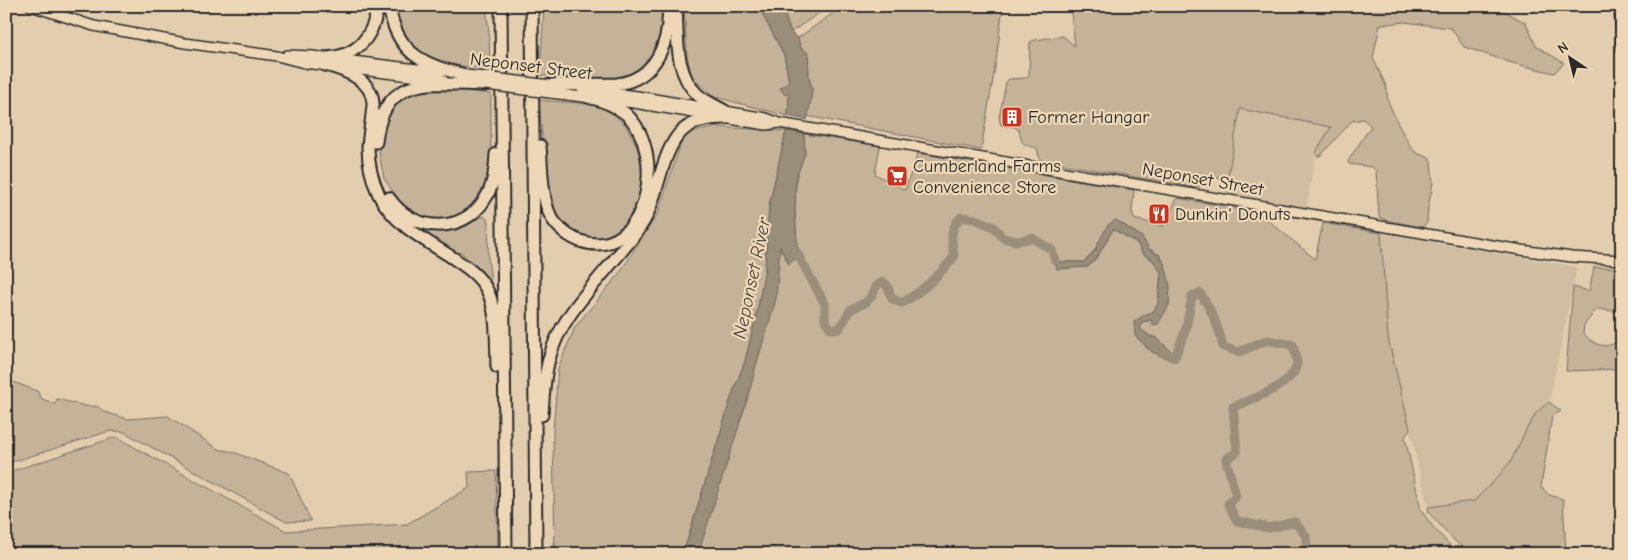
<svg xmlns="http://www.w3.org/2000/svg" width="1628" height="560" font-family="'Comic Neue',sans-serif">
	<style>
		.built { fill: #d0bda2 }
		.green { fill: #c4b299; stroke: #786e62; fill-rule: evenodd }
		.water { fill: #9a8d7a; stroke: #6e665a }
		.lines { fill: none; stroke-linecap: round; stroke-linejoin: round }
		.stream { stroke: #6e665a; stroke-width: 1 }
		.river { stroke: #9a8d7a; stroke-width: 9 }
		.secondary-casing { stroke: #2b2b2b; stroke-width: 12 }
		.motorway-casing { stroke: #2b2b2b; stroke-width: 15 }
		.secondary { stroke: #eed7b7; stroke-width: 9 }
		.motorway { stroke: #eed7b7; stroke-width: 11 }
		.secondary-bridge-casing { stroke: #2b2b2b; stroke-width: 12; stroke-linecap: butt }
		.secondary-bridge { stroke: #eed7b7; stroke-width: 9 }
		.labels { text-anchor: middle; stroke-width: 4.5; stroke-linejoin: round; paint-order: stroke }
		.street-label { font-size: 18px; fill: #2b2b2b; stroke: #eed7b7 }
		.poi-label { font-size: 18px; fill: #2b2b2b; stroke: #eed7b7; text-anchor: start }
		.water-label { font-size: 19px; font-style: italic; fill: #47443f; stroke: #eed7b7 }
	</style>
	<rect width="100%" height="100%" fill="#e2cdaf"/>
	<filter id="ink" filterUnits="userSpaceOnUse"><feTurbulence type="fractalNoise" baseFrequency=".02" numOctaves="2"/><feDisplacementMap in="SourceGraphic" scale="10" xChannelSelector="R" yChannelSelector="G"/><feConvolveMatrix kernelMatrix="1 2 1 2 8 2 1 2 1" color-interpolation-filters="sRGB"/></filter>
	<g filter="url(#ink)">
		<path class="built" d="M1240 109 1332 126 1316 152 1306 209 1225 193Z
			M1381 233 1577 267 1549 402 1537 412 1527 428 1511 461 1497 478 1474 501 1428 507 1388 338Z"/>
		<path class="green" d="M392 6H486L489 32 490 70 441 63 420 53 400 29Z
			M544 6H663L664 27 659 48 646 66 629 78 580 79 540 75Z
			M684 6H758L784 55 789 82 786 86 789 93 788 116 715 97 692 78 687 55Z
			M782 6H830L791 32Z
			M843 6H1003L996 61 981 150 807 116 812 89 809 78 808 53 800 47 798 38Z
			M1070 6H1495L1526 23 1536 46 1564 63 1554 73 1512 63 1464 47 1451 28 1404 22 1380 25 1373 58 1386 86 1388 101 1399 126 1412 149 1417 153 1429 158 1431 161 1433 183 1428 207 1427 223 1422 227 1385 220 1379 217 1376 171 1372 167 1349 164 1348 161 1371 126 1363 119 1352 121 1320 156H1317L1316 152 1331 127 1240 109 1228 176 1212 179 1198 188 1040 160 1037 148C1022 144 1022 146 1019 130L1015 127 1001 125 999 118 1006 82 1009 79 1026 78 1029 75 1030 42 1035 40 1063 36 1075 46Z
			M419 89H449L491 94V158L486 184 472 204 462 213 447 219 425 218 412 213 398 199 384 178 379 153 381 131 389 108 400 100Z
			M539 100C556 102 581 102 596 106 658 123 659 242 589 238 575 237 562 229 555 217 548 204 548 190 546 176 543 151 541 126 539 100Z
			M717 127 786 131 769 206 765 269 756 317 745 361 732 395 683 554H555L553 432 558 368 575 327 619 274 658 213 684 134Z
			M804 134 880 146 875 174 905 190 918 153 1134 190 1132 211 1134 219 1163 226 1177 198 1258 212 1315 259 1323 223 1381 233 1388 338 1410 429 1405 437 1421 510 1433 527 1458 554H690L744 384 778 236 782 252 789 264 798 256 795 212 796 177 805 153ZM1116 220 1142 237 1149 249 1160 255 1165 265 1158 324 1152 320 1142 322 1140 329 1150 336 1157 338 1147 349 1134 322 1146 314 1153 312 1158 304 1161 272 1152 259 1143 254 1137 243 1113 229 1098 256 1088 267 1057 268 1059 262H1084L1087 260Z
			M484 216 489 221 488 258 491 283H488L482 274 462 253 447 250 426 235 433 230 464 223Z
			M1594 267 1619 268 1622 278V312L1597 309 1584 325 1583 333C1596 347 1606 350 1622 339V369L1566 371 1573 287 1589 291Z
			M6 378 8 380 37 391 42 399 55 404 57 399 85 406H97L104 412 128 419 168 416 218 449 233 452 289 473 311 521 286 522 124 432 110 431 6 464Z
			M1549 402 1561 411 1552 416 1541 487 1549 495 1563 499 1566 553 1576 554H1467L1429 513 1428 507 1474 501 1497 478 1511 461 1527 428 1537 412Z
			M116 437 286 531 407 524 469 488 468 472 496 471 498 554H23L6 551V473Z"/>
		<path class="water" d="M758 6H782C785 18 787 32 798 38L800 47 808 53 809 78 812 89 811 100 807 120 788 116 789 94 785 95 780 88 789 82 784 55Z
			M786 131 804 134 805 153 796 178 795 212 798 256 789 264 780 247 776 299 755 369 749 394 698 554H683L732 395 745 361 756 317 765 269 769 206Z
			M1116 220 1142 237 1149 249 1159 255 1165 265 1170 286 1169 305 1158 324 1152 325V320L1142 322 1140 329 1150 336 1157 338 1172 352 1177 361H1173L1152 352 1135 336 1134 322 1146 314 1153 312 1158 304 1161 272 1152 259 1143 254 1137 243 1113 229 1098 256 1088 267 1057 269 1051 247 1059 262H1084L1097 249 1096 247 1108 225Z"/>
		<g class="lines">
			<path class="stream" d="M554 542 555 554"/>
			<path class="river" d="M793 246 825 304V320L831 329H839L851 309 865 303 872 296 877 285 883 282 887 285 892 299 902 303C922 292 939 275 954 257 952 240 948 230 961 217L975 219 994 227 1003 238 1017 241 1032 238 1052 250 1055 260
				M1164 352 1175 357 1186 329 1192 296 1200 293C1211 309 1219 327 1223 347L1239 352 1267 340 1293 345C1294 350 1297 359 1297 364 1294 385 1250 400 1233 407L1237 452 1226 459 1236 496 1228 504 1237 521 1269 528 1295 522 1306 536 1307 554"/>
			<g class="secondary-casing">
				<path id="secondary" d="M31 6 94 26 185 43 277 56 304 63 443 80
					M1619 6 1622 49
					M287 55 312 56 441 72
					M456 74 485 77
					M582 89 637 96 766 118 779 123 872 139 1521 250 1572 257 1622 260
					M550 93 634 103 766 125 779 123"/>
			</g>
			<g class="motorway-casing">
				<path id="motorway" d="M389 6C396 51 421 65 462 74
					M501 6 506 554
					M532 6 536 554
					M676 7C678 36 674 73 698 95 706 102 716 106 725 111
					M324 58C358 57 373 37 378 6
					M325 65C345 70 374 80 373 105 372 119 369 133 368 147 368 163 372 180 379 195 394 224 423 239 450 256 465 266 480 275 488 292 498 314 496 343 497 367
					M550 85 617 84C656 79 671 41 668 6
					M376 142C383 72 433 84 485 85
					M540 146C542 167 541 190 548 210 553 224 566 236 580 241 647 263 669 153 626 114 615 105 602 100 588 97
					M389 198C412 232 462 236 485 199 494 185 495 170 496 154
					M542 415C543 397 544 377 549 359 559 321 586 294 610 265 622 250 636 236 645 219 658 195 662 151 681 132 693 120 710 118 726 118"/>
			</g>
			<use href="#secondary" class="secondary"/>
			<use href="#motorway" class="motorway"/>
			<g class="secondary-bridge-casing">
				<path id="secondary-bridge" d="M485 77 550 85
					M485 85 550 93"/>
			</g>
			<use href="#secondary-bridge" class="secondary-bridge"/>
		</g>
	</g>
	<defs>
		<g id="building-square" transform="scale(1.125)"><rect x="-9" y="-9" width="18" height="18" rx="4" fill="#c8321e" stroke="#eed7b7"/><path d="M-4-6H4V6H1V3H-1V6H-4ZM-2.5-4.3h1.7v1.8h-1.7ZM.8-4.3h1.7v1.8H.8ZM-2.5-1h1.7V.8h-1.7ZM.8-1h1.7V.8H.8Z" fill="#fff"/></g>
		<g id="supermarket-square" transform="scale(1.125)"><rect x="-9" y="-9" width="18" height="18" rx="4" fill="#c8321e" stroke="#eed7b7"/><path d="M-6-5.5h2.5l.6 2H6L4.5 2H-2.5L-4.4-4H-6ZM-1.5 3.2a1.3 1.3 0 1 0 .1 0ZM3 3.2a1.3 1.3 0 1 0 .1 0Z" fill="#fff"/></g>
		<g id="restaurant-square" transform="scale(1.125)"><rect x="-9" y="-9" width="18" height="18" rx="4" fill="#c8321e" stroke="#eed7b7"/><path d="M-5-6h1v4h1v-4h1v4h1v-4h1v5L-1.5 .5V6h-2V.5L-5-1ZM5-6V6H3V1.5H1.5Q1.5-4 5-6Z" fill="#fff"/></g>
	</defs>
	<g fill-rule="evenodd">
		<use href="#building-square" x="1012" y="117"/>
		<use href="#supermarket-square" x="897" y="176"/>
		<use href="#restaurant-square" x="1159" y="214"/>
	</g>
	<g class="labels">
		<g class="street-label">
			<text transform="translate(531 66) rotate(7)" y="6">Neponset Street</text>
			<text transform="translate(1203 179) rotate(10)" y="6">Neponset Street</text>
		</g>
		<g class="poi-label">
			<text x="1028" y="123">Former Hangar</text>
			<text x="913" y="172">Cumberland Farms<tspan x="913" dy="21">Convenience Store</tspan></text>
			<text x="1175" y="220">Dunkin' Donuts</text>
		</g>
		<g class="water-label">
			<text transform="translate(751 278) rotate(-78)" y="7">Neponset River</text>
		</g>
	</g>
	<rect width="1628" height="560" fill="none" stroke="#eed7b7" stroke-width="25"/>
	<rect x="12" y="12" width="1603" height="535" fill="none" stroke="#2b2b2b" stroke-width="2" filter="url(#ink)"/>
	<g transform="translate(1570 58) rotate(325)" stroke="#eed7b7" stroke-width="4" paint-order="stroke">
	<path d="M0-4L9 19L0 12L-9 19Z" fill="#2b2b2b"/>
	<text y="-8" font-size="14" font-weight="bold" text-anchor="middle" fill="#2b2b2b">N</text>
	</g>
</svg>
